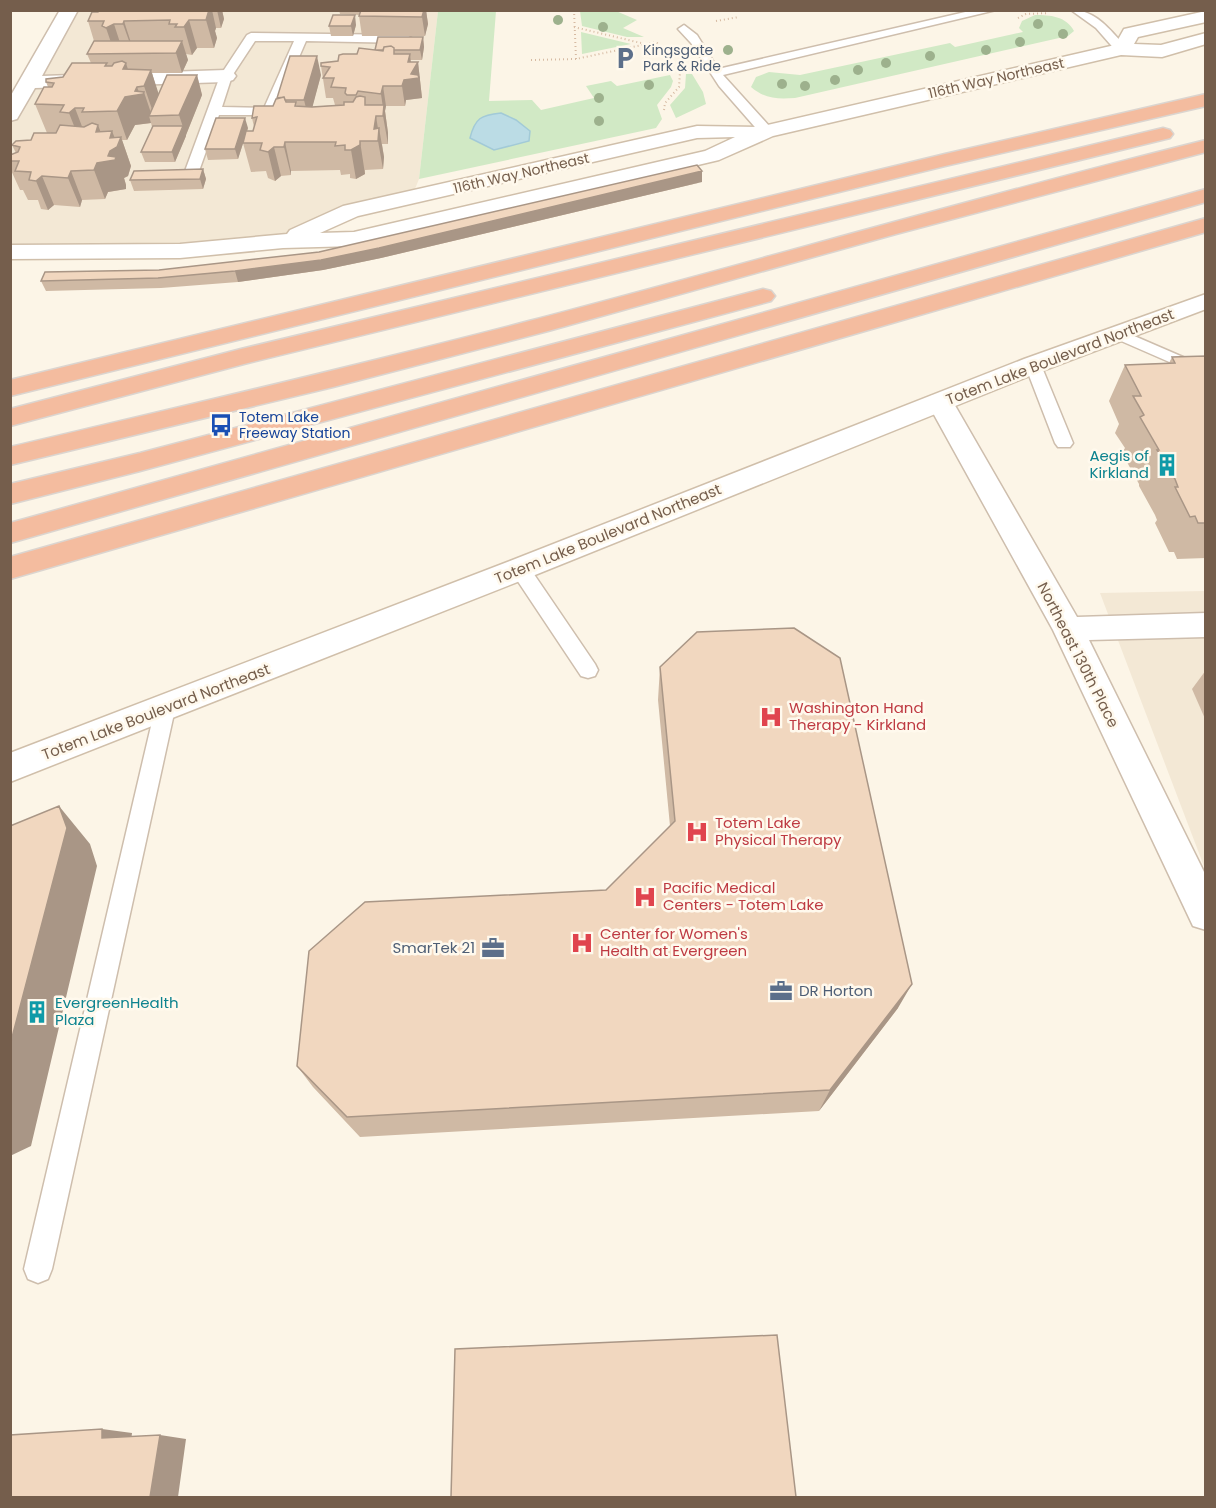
<svg xmlns="http://www.w3.org/2000/svg" width="1216" height="1508" font-family="Poppins,sans-serif">
	<style>
		.residential { fill: #f3e8d5 }
		.green { fill: #d1e9c5 }
		.water { fill: #bbdce5; stroke: #a2cad7; stroke-width: 1.5 }
		.lines { fill: none; stroke-linecap: round; stroke-linejoin: round }
		.lane-casing { stroke: #cebead; stroke-width: 3 }
		.street-casing { stroke: #cebead; stroke-width: 3 }
		.secondary-casing { stroke: #d0bfaa; stroke-width: 3 }
		.highway-casing { stroke: #dbd5d0; stroke-width: 3 }
		.path { stroke: #d6baa2; stroke-width: 2; stroke-dasharray: 1 3; stroke-linecap: butt }
		.lane { fill: #fff; fill-rule: evenodd }
		.street { fill: #fff; fill-rule: evenodd }
		.secondary { fill: #fff; fill-rule: evenodd }
		.highway { fill: #f4bc9f; fill-rule: evenodd }
		.tree { fill: #9db18d }
		.wall { fill: #cfb9a4 }
		.shaded-wall { fill: #a99686 }
		.building { fill: #f1d7bf; stroke: #a99686; stroke-width: 1.5 }
		.labels { text-anchor: middle; stroke-width: 5; stroke-linejoin: round; paint-order: stroke }
		.far-service-label { font-size: 14px; fill: #4e5e75; stroke: #fff9ed; text-anchor: start }
		.far-street-label { font-size: 14px; fill: #755e4c; stroke: #fff9ed }
		.far-transit-label { font-size: 14px; fill: #164399; stroke: #fff9ed; text-anchor: start }
		.street-label { font-size: 15px; fill: #755e4c; stroke: #fff9ed }
		.culture-label { font-size: 15px; fill: #0d838f; stroke: #fff9ed; text-anchor: end }
		.health-label { font-size: 15px; fill: #be3a42; stroke: #fff9ed; text-anchor: start }
		.service-label { font-size: 15px; fill: #4e5e75; stroke: #fff9ed; text-anchor: end }
	</style>
	<rect width="100%" height="100%" fill="#fcf5e7"/>
	<path class="residential" d="M69 11H438L419 179 411 199 351 211 283 241 11 252 10 119Z
		M1205 591V869L1100 593Z"/>
	<path class="green" d="M438 11H496L489 101 532 100 541 110 594 98 586 86 611 81 617 86 670 75 673 81 671 87 657 105 662 119 656 128 419 179Z
		M580 11H616L637 20 623 28 644 37H627L582 26Z
		M1035 15C1050 15 1066 16 1074 31L1068 36 795 98C777 99 765 99 751 87L756 77 769 72 800 75 950 43 955 47 1023 32 1019 28 1022 21Z
		M581 32 631 44 582 54Z
		M686 74H692L703 92 706 104 676 118 670 105 685 88Z"/>
	<path class="water" d="M501 113 516 120 530 131 529 141 494 150 470 138C475 118 481 115 501 113Z"/>
	<g class="lines">
		<g class="lane-casing">
			<path id="lane" d="M974 10H996L723 75 771 128 772 131 771 134H761L719 86 691 43 678 29 684 25 697 35 718 69Z
				M1071 10C1096 10 1109 29 1125 46V52H1117L1096 28Z
				M251 33 407 35 413 39 407 43 306 41 274 115H219L199 171 192 175 187 174 185 171 220 76 247 35ZM255 41H294L264 108 222 107 232 76Z
				M1118 329 1206 367V378L1112 337 1110 334 1112 331Z
				M1033 360 1041 365 1073 443 1070 447H1058L1055 443 1025 365Z
				M520 562 527 564 595 664 598 670 595 676 588 678 581 676 513 574 511 569 513 564Z
				M165 701 172 703 175 709 52 1269 48 1279 38 1283 28 1279 24 1269 155 709 158 703Z"/>
		</g>
		<g class="street-casing">
			<path id="street" d="M60 10H78L42 76 226 70 233 72 236 76 233 80 226 82 35 88 17 119 10 121V97Z
				M940 394 949 396 953 402 1077 617 1206 613V637L1089 640 1206 876V930L1193 926 1053 630 927 402 931 396Z"/>
		</g>
		<g class="secondary-casing">
			<path id="secondary" d="M1206 11V22L1138 37 1134 44 1161 45 1206 33V44L1162 57 1121 55 773 136 719 160 354 246 283 248 180 258 10 259V245L180 244 287 234 290 230 343 206 679 130 697 126 759 127 1115 45 1124 29ZM735 137 705 151 354 232 320 233 358 216 697 138Z
				M1206 294V309L1042 371 530 577 10 782V753L510 561 1024 359Z"/>
		</g>
		<g class="highway-casing">
			<path id="highway" d="M1206 94V106L945 166 10 396V380L945 154Z
				M1163 128 1170 130 1173 134 1170 138 244 364 10 426V409L241 349Z
				M1206 140V152L896 234 548 331 333 387 10 465V447C184 406 357 366 529 321 755 262 979 196 1206 140Z
				M1206 189V202L10 543V523Z
				M1206 218V232L10 579V557Z
				M763 289 771 291 775 296 771 301 140 471 10 504V484L140 453Z"/>
		</g>
		<path class="path" d="M574 10 576 59 656 42 659 45
			M1018 18 1026 14 1049 13
			M716 21 739 17
			M574 27 641 43
			M531 60 576 59
			M664 110 665 103 679 87 680 72"/>
		<use href="#lane" class="lane"/>
		<use href="#street" class="street"/>
		<use href="#secondary" class="secondary"/>
		<use href="#highway" class="highway"/>
	</g>
	<g class="tree">
		<circle cx="558" cy="20" r="5"/>
		<circle cx="1038" cy="24" r="5"/>
		<circle cx="603" cy="27" r="5"/>
		<circle cx="1063" cy="34" r="5"/>
		<circle cx="1020" cy="42" r="5"/>
		<circle cx="728" cy="50" r="5"/>
		<circle cx="986" cy="50" r="5"/>
		<circle cx="930" cy="56" r="5"/>
		<circle cx="886" cy="63" r="5"/>
		<circle cx="858" cy="70" r="5"/>
		<circle cx="835" cy="80" r="5"/>
		<circle cx="782" cy="84" r="5"/>
		<circle cx="649" cy="85" r="5"/>
		<circle cx="805" cy="86" r="5"/>
		<circle cx="599" cy="98" r="5"/>
		<circle cx="599" cy="121" r="5"/>
	</g>
	<path class="wall" d="M99 10H222L224 19 221 28H216L215 31 217 38 214 48H197L192 55 186 54 188 60 182 73H152L158 94 197 75 202 95 186 135V136L175 162H145L141 152 152 127 151 123 135 125 127 140H122L131 166 128 176 124 178 126 185V189L108 192 105 199 82 200 80 207 54 205 48 210 41 209 38 200H28L23 190H20L10 168V155L16 153 12 145 31 140 47 133 35 104 48 87 46 82 63 77 91 63 87 54 94 41 88 21Z
		M339 10H426L428 24 425 36H362L359 16 360 15 340 14Z
		M356 25 353 36H331L329 26Z
		M423 37 424 47 422 60H410L411 62H418L422 98 406 100 405 106H386L385 111 388 133V144H382L384 157 383 169 365 170V174L356 179 350 178V174L341 175 340 170 291 171V175L281 176 275 181 268 178 266 171 251 172 243 143 244 140 238 159 208 160 205 149 248 128 247 131H253L254 127 252 118 273 106 321 75 312 107 335 105 333 98H326L321 66 357 54Z
		M203 169 206 179 203 189 134 191 130 180Z
		M702 182 381 258 323 270 238 282 161 288 46 291 41 281 159 270 319 252Z
		M1206 356V558L1177 559 1174 552H1169L1155 523 1157 520 1155 515 1139 486V484L1122 453 1125 448 1115 433 1119 424 1109 401 1125 365 1169 363 1172 357Z
		M660 667 898 1008 819 1111 360 1137 313 1087 297 1066 606 890 670 826 658 700Z
		M1206 670V721L1192 689Z"/>
	<path class="shaded-wall" d="M206 10H212L216 28 215 31 217 38 214 48 206 20Z
		M217 10H222L224 19 221 28Z
		M424 10H426L428 24 425 36 422 17Z
		M355 15 356 25 353 36 351 26Z
		M189 20 197 48 192 55 184 27Z
		M124 21 133 49V52L123 24Z
		M114 24 123 52 115 54 106 28Z
		M423 37 424 47 422 60 420 50Z
		M182 41 188 60 182 73 176 53Z
		M410 54 412 73 418 62 422 98 406 100 405 106 402 86Z
		M317 56 321 75 309 120 304 100Z
		M126 63 135 92 137 87 140 95 144 92 152 116H149L151 123 135 125 127 140 117 111 123 69Z
		M151 70 160 98 154 115 144 86Z
		M197 75 202 95 186 135V136L175 162 172 152 183 127 179 115Z
		M383 86 386 106 385 111 388 133V144L383 116V108L381 94Z
		M75 108 86 137 80 141 69 113Z
		M376 116 379 135V128L384 157 383 169 378 141 374 129Z
		M245 118 248 128 238 159 235 149Z
		M98 125 109 154 110 138 112 131 118 146 121 137 131 166 128 176 124 178 126 185V189L108 192 105 199 94 170 97 163 96 132Z
		M360 141 365 174 356 179 351 150Z
		M285 142 291 171V175L284 147Z
		M274 147 281 176 275 181 268 152Z
		M203 169 206 179 203 189 200 179Z
		M71 171 82 200 80 207 68 178Z
		M702 171V182L381 258 323 270 238 282 235 271Z
		M42 176 54 205 48 210 36 181Z
		M59 806 90 844 97 866 31 1146 10 1156V1045Z
		M912 984 898 1008 819 1111 830 1090Z
		M102 1429 132 1433 131 1442 102 1438Z
		M160 1435 186 1439 178 1497H150Z"/>
	<path class="building" d="M99 10H209L206 20H189L184 27H175L177 24H169L170 20 124 21 123 24H114L106 28 102 26 104 21H88L92 12H98Z
		M361 10H424L422 17 359 16Z
		M333 15H355L351 26H329Z
		M378 37H423L420 50H394V48L391 46 384 47 383 50H375Z
		M94 41H182L176 53 87 54Z
		M391 46 394 48V54H410L408 62H418L411 74 418 75 419 78 404 80 402 86H383L381 94 358 91 356 95H347L345 93 346 88 331 87 334 78H323L330 67 321 66V63L338 61 339 55 343 54H357L359 48 383 51 384 47Z
		M290 56H317L304 100H285L284 97 277 98Z
		M122 61 126 63 123 69 151 70 144 86 137 87 135 91 144 92 143 94 125 97 117 111 82 112 84 108H75L69 113 60 112 64 105 35 104 44 87H52L54 83 46 82V79L63 77 72 63H107L105 66H112L114 63Z
		M167 75H197L179 115 149 116Z
		M360 96 365 97V105H384L383 116H376L374 129 379 128 378 141H360V145L351 150H345V145L335 146 336 142H285L284 147H274L268 152 260 150 262 143H243L246 131H253L257 117 252 118 254 106H273L276 99 284 97 286 102H296L295 106 312 107 344 105V102H353L356 97Z
		M216 118H245L235 149H205Z
		M92 123 98 125 96 132 112 131 110 138 121 137 117 147 110 151 108 156 116 157 115 160 97 163 94 170 71 171 68 178 42 176 36 181 29 180 31 172 15 171 19 161H10V155L18 152 20 147 12 145 16 141 31 140 34 133H56L60 125 84 127Z
		M153 126H183L172 152H141Z
		M697 165 702 171 379 248 321 260 235 271 158 278 41 281 45 272 159 270 319 252Z
		M203 169 200 179 130 180 134 171Z
		M1206 356V523H1198L1195 516 1190 517 1175 487H1178L1175 479 1157 450H1159L1140 417 1144 415 1133 396H1141L1125 365 1175 363 1172 357Z
		M794 628 840 658 912 984 830 1090 347 1117 297 1066 309 951 365 902 606 890 675 821 660 667 697 632Z
		M59 806 67 828 10 1045V826Z
		M777 1335 796 1497H451L455 1349Z
		M102 1429V1438L160 1435 150 1497H10V1435Z"/>
	<defs>
		<g id="parking-bare" transform="scale(1.8)"><path d="M-3.5-5.5H1a3.5 3.5 0 0 1 0 7H-1V5.5H-3.5ZM-1-3.4V-.6H.8a1.4 1.4 0 0 0 0-2.8Z" fill="#5c6f8a" stroke="#fff9ed" stroke-width="2.5" paint-order="stroke"/></g>
		<g id="bus-bare" transform="scale(1.8)"><path d="M-5-6H5V4H4V6H2V4H-2V6H-4V4H-5ZM-3.5-4V0h7V-4ZM-3.5 1.2v1.5H-2V1.2ZM2 1.2v1.5H3.5V1.2Z" fill="#1a4fb4" stroke="#fff9ed" stroke-width="2.5" paint-order="stroke"/></g>
		<g id="building-bare" transform="scale(1.8)"><path d="M-4-6H4V6H1V3H-1V6H-4ZM-2.5-4.3h1.7v1.8h-1.7ZM.8-4.3h1.7v1.8H.8ZM-2.5-1h1.7V.8h-1.7ZM.8-1h1.7V.8H.8Z" fill="#0f9aa8" stroke="#fff9ed" stroke-width="2.5" paint-order="stroke"/></g>
		<g id="hospital-bare" transform="scale(1.8)"><path d="M-5-5h3v3.5h4V-5h3V5h-3V1.5h-4V5h-3Z" fill="#e0444e" stroke="#fff9ed" stroke-width="2.5" paint-order="stroke"/></g>
		<g id="office-bare" transform="scale(1.8)"><path d="M-6-3h4V-5.5h4V-3h4V5H-6ZM-1-4.5V-3h2v-1.5ZM-6 0V1H6V0Z" fill="#5c6f8a" stroke="#fff9ed" stroke-width="2.5" paint-order="stroke"/></g>
	</defs>
	<g fill-rule="evenodd">
		<use href="#parking-bare" x="625" y="58"/>
		<use href="#bus-bare" x="221" y="425"/>
		<use href="#building-bare" x="1167" y="465"/>
		<use href="#hospital-bare" x="771" y="717"/>
		<use href="#hospital-bare" x="697" y="832"/>
		<use href="#hospital-bare" x="645" y="897"/>
		<use href="#hospital-bare" x="582" y="943"/>
		<use href="#office-bare" x="493" y="948"/>
		<use href="#office-bare" x="781" y="991"/>
		<use href="#building-bare" x="37" y="1012"/>
	</g>
	<g class="labels">
		<g class="far-service-label">
			<text x="643" y="55">Kingsgate<tspan x="643" dy="16">Park &amp; Ride</tspan></text>
		</g>
		<g class="far-street-label">
			<text transform="translate(996 78) rotate(-13)" y="5">116th Way Northeast</text>
			<text transform="translate(521 173) rotate(-13)" y="5">116th Way Northeast</text>
		</g>
		<g class="far-transit-label">
			<text x="239" y="422">Totem Lake<tspan x="239" dy="16">Freeway Station</tspan></text>
		</g>
		<g class="street-label">
			<text transform="translate(1060 357) rotate(-21)" y="5">Totem Lake Boulevard Northeast</text>
			<text transform="translate(608 534) rotate(-22)" y="5">Totem Lake Boulevard Northeast</text>
			<text transform="translate(1078 655) rotate(63)" y="5">Northeast 130th Place</text>
			<text transform="translate(156 712) rotate(-21)" y="5">Totem Lake Boulevard Northeast</text>
		</g>
		<g class="culture-label">
			<text x="1149" y="461">Aegis of<tspan x="1149" dy="17">Kirkland</tspan></text>
			<text x="55" y="1008" text-anchor="start">EvergreenHealth<tspan x="55" dy="17">Plaza</tspan></text>
		</g>
		<g class="health-label">
			<text x="789" y="713">Washington Hand<tspan x="789" dy="17">Therapy - Kirkland</tspan></text>
			<text x="715" y="828">Totem Lake<tspan x="715" dy="17">Physical Therapy</tspan></text>
			<text x="663" y="893">Pacific Medical<tspan x="663" dy="17">Centers - Totem Lake</tspan></text>
			<text x="600" y="939">Center for Women's<tspan x="600" dy="17">Health at Evergreen</tspan></text>
		</g>
		<g class="service-label">
			<text x="475" y="953">SmarTek 21</text>
			<text x="799" y="996" text-anchor="start">DR Horton</text>
		</g>
	</g>
	<rect width="1216" height="1508" fill="none" stroke="#755e4c" stroke-width="24"/>
</svg>
